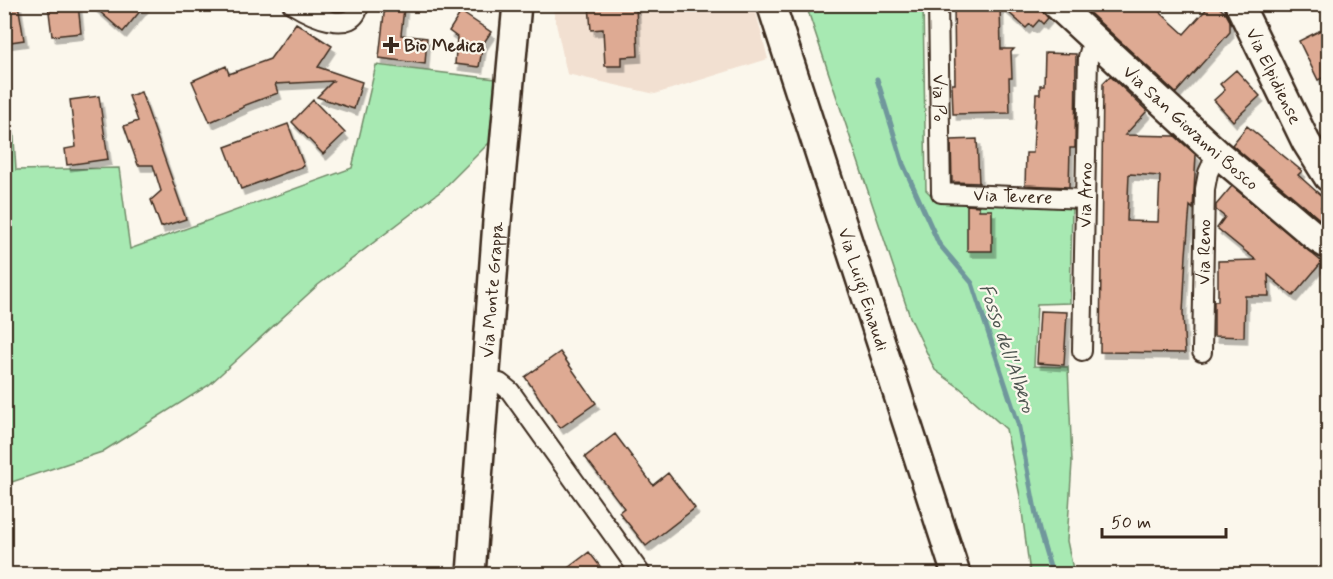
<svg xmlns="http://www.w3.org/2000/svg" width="1333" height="579" font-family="Mynerve,sans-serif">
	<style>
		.built { fill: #f2e0d1 }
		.green { fill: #a7e9b2; stroke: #718a68; stroke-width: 1.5 }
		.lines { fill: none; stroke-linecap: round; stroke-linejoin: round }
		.stream { stroke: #6f979c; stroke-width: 5 }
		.building { fill: #deaa93; stroke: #3b2a1e; stroke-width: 1.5; fill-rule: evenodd; filter: url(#shadow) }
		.street-casing { stroke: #3b2a1e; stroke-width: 22 }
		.secondary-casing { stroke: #3b2a1e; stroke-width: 32 }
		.street { stroke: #fbf7ec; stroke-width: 18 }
		.secondary { stroke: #fbf7ec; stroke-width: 27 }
		.poi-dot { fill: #3b2a1e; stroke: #fbf7ec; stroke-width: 2 }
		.labels { text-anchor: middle; stroke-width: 4.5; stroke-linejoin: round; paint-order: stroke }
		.poi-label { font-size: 18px; font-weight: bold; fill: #3b2a1e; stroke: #fbf7ec; text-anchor: start }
		.street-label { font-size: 18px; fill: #3b2a1e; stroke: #fbf7ec }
		.water-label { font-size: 20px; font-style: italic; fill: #505752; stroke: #fbf7ec }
	</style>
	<defs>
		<filter id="shadow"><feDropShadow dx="3.5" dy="6" stdDeviation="0" flood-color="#0004"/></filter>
	</defs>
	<rect width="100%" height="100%" fill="#fbf7ec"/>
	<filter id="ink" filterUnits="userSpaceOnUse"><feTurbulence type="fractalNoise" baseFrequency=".0167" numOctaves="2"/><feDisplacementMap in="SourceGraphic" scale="12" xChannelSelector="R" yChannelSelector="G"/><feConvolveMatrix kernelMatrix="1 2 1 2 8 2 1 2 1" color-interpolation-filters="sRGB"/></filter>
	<g filter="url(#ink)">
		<path class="built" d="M552 5H754L768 59 655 94 567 74Z"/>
		<path class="green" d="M806 5H923L926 190 936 200 1072 208 1070 303 1037 304 1034 366 1068 367 1072 462 1067 541 1074 574H1030L1020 496 1006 429 960 388 935 370 910 317Z
			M5 62H9L16 170 119 168 130 249 352 168 376 65 496 79 490 142 441 191 318 285 209 385 102 452 9 483 4 480Z"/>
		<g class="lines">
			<path class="stream" d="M877 79 903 164 939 244 972 283 1018 423 1039 530 1052 574"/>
		</g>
		<path class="building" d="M4 4H18L24 40 4 43Z
			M48 4H78L81 33 52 36Z
			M91 4H146L123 32Z
			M636 4 638 56 622 57V66H605L603 29 591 30 589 5Z
			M954 4H1041V9L1048 18 1043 24 1039 20 1033 27 1030 24 1026 28 1000 5 1001 49H1014L1011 52 1012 78H1009L1010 113 953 114 952 84H955Z
			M1080 4H1151L1184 34 1211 4H1216L1226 14 1230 21V32L1176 93Z
			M385 5 404 8 401 35 427 38 425 64 379 58Z
			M461 12 491 32 483 44 479 67 455 64 457 37 449 31Z
			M296 23 332 46 318 67 362 82 354 109 317 97 333 81 275 84 278 93 243 106 244 107 210 122 192 81 226 66 229 74 270 59Z
			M1329 26V75L1318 80 1299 41Z
			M1045 53 1076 54 1075 148H1070L1069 187 1025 185 1026 153H1033L1036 94H1040V85H1044Z
			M1236 70 1260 96 1233 121 1214 100 1225 90 1220 84Z
			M1110 76 1147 111 1125 135 1175 136 1196 155 1193 209 1190 206 1186 255 1183 313 1185 353 1100 352 1103 83ZM1129 174 1160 176 1158 222 1127 221Z
			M141 92 186 219 161 227 151 200 161 191 153 165H138L124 126 138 121 129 96Z
			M99 96 108 159 67 165 65 149 76 147 70 100Z
			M313 100 345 133 323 154 292 122Z
			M288 124 304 166 241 189 225 147Z
			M1247 126 1302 171 1298 175 1326 200 1321 207 1329 212V227L1232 145Z
			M977 139 979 183 952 182 951 140Z
			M1232 186 1322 262 1293 296 1268 275 1269 296H1245L1244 337 1214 336V301H1218V261L1256 260 1217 228 1225 217 1216 210V205Z
			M967 205 979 206V210H992V251H967Z
			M1040 311 1067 312 1064 365 1037 363Z
			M560 352 596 403 560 428 525 377Z
			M615 434 653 485 668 473 695 508 646 546 619 512 624 508 585 457Z
			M589 552 606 574H560Z"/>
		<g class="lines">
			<g class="street-casing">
				<g id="street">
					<path d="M292 4C308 14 355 38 359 4"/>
					<path id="s1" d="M938 4 941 193 1085 199"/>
					<path id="s2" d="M1082 351 1088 57 1093 39"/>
					<path id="s3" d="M1202 352 1205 189 1208 173 1217 153"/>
					<path d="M485 380 500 383 510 391 641 574"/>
				</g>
			</g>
			<g class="secondary-casing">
				<g id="secondary">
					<path id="s4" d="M771 4 956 574"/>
					<path id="s5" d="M1056 4 1217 153 1318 239 1328 245"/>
					<path id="s6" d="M1239 4 1306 142 1328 177"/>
					<path id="s7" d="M471 574 497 222 517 4"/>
				</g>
			</g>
			<use href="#street" class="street"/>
			<use href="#secondary" class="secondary"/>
		</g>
	</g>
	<path class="poi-dot" d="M388 36h6v6h6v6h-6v6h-6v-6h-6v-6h6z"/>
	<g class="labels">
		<g class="poi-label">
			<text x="404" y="51">Bio Medica</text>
		</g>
		<g class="street-label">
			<text dy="6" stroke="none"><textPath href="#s6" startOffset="80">Via Elpidiense</textPath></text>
			<text dy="6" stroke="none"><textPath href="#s1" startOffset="94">Via Po</textPath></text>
			<text dy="6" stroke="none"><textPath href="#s5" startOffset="183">Via San Giovanni Bosco</textPath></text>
			<text dy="6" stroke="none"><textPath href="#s2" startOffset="156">Via Arno</textPath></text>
			<text dy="6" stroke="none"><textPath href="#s1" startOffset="261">Via Tevere</textPath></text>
			<text dy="6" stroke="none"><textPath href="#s3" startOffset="100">Via Reno</textPath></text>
			<text dy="6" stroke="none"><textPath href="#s7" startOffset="285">Via Monte Grappa</textPath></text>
			<text dy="6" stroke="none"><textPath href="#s4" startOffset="300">Via Luigi Einaudi</textPath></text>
		</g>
		<g class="water-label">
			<text transform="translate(1008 348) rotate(71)" y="7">Fosso dell'Albero</text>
		</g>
	</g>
	<rect width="1333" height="579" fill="none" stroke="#fbf7ec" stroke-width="24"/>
	<rect x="12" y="12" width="1309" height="555" fill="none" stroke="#3b2a1e" stroke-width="2" filter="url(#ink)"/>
	<path d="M1102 528v9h124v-9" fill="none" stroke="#3b2a1e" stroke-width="3"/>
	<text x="1111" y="528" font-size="18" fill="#3b2a1e" stroke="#fbf7ec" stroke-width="4.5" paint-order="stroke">50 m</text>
</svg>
